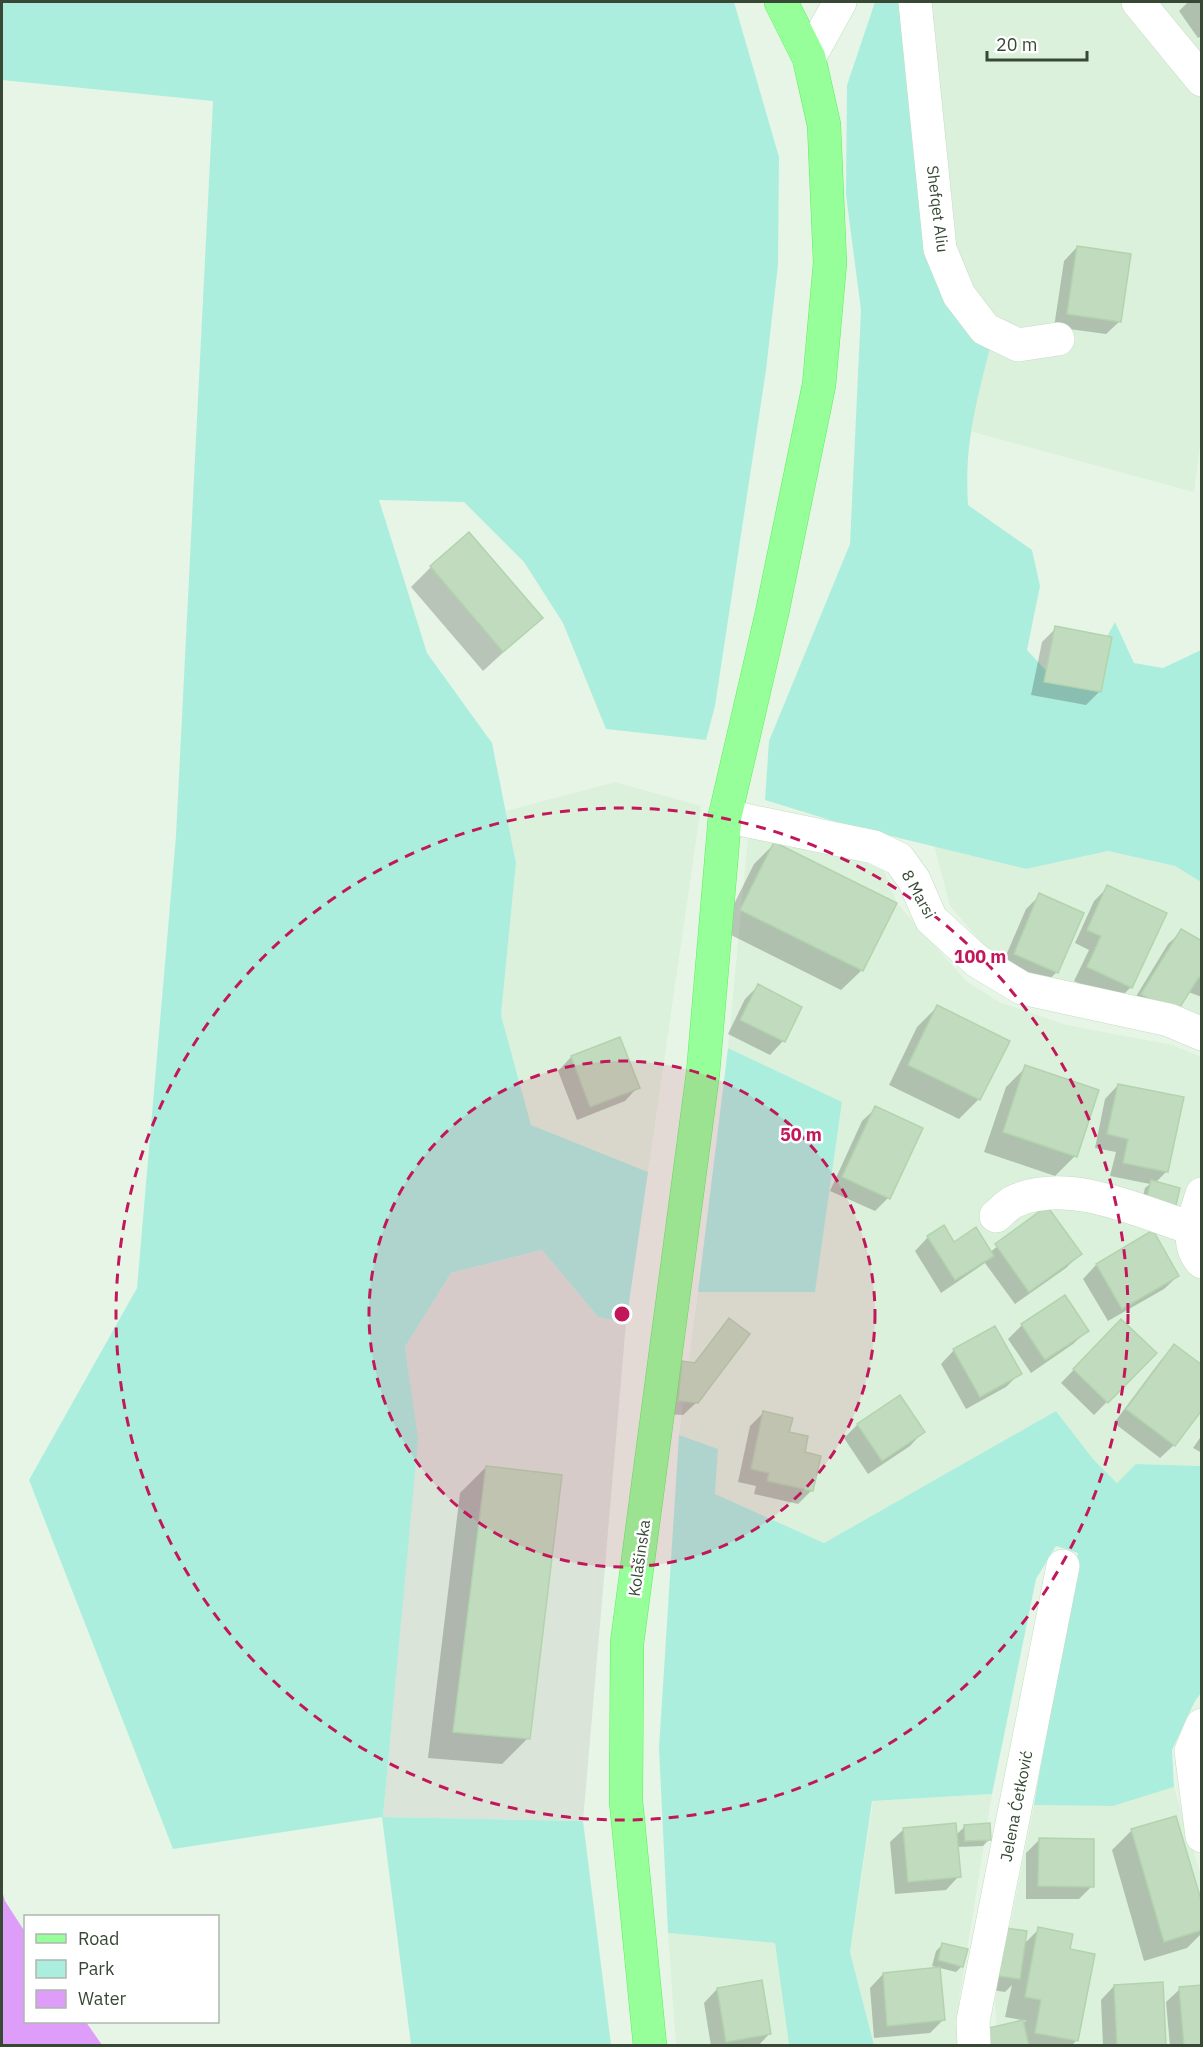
<svg xmlns="http://www.w3.org/2000/svg" width="1203" height="2047" font-family="'IBM Plex Sans',sans-serif">
	<style>
		.residential { fill: #dcf1db }
		.industrial { fill: #dae4d9 }
		.green { fill: #aceede }
		.water { fill: #de9df8 }
		.shadow { fill: #0003 }
		.building { fill: #c1dbbe; stroke: #b1d4ad; stroke-width: 1.5 }
		.lines { fill: none; stroke-linecap: round; stroke-linejoin: round }
		.minor-casing { stroke: #c3ddc2; stroke-width: 34 }
		.major-casing { stroke: #5af05b; stroke-width: 34 }
		.minor { stroke: #fff; stroke-width: 33 }
		.major { stroke: #96ff99; stroke-width: 33 }
		.ring { fill: none; stroke: #c2185b; stroke-width: 3; stroke-dasharray: 10 8 }
		.labels { text-anchor: middle; stroke-width: 5; stroke-linejoin: round; paint-order: stroke }
		.street-label { font-size: 16px; fill: #374935; stroke: #fff }
		.centre { fill: #c2185b; stroke: #fff; stroke-width: 3 }
		.ring-label { font-size: 18px; text-anchor: middle; font-weight: bold; fill: #c2185b; stroke: #fff; stroke-width: 5; stroke-linejoin: round; paint-order: stroke }
	</style>
	<rect width="100%" height="100%" fill="#e7f5e7"/>
	<path class="residential" d="M913 2H1201L1202 430 1194 492 969 431 992 340 934 253Z
		M615 782 701 806 648 1172 531 1125 501 1015 516 863 506 811Z
		M748 838 850 856 884 871 897 903 966 981 999 1002 1066 1025 1173 1045 1201 1057V1466L1136 1464 1117 1483 1093 1459 1056 1411 824 1543 715 1494 718 1449 679 1435 698 1292H815L842 1102 728 1048Z
		M934 845 1026 869 1108 851 1175 866 1201 882V1024L1022 978 984 946 950 906Z
		M1174 1787 1201 1876V2045L997 2046 995 2002 1034 1805 1113 1806Z
		M992 1794 959 2001V2045H874L850 1952 873 1801Z
		M668 1933 775 1943 789 2045H676Z"/>
	<path class="industrial" d="M542 1250 598 1317 626 1323 583 1821 383 1817 417 1439 405 1347 451 1273Z"/>
	<path class="green" d="M2 2H734L779 157 778 265 766 370 715 706 706 740 606 729 563 623 524 562 464 502 379 500 427 653 492 743 516 863 501 1015 531 1125 648 1172 626 1323 598 1317 542 1250 451 1273 405 1347 418 1439 383 1817 583 1821 611 2045H411L382 1817 173 1849 29 1480 137 1288 176 836 213 101 2 80Z
		M875 2H913L934 253 992 340C977 401 964 441 968 505L1032 550 1040 586 1027 650 1054 679 1086 674 1115 622 1134 663 1163 668 1201 650V882L1175 866 1108 851 1026 869 846 825 765 800 769 741 850 544 861 310 846 195 847 85Z
		M728 1048 842 1102 815 1292H698Z
		M1056 1411 1093 1459 1117 1483 1136 1464 1201 1466V1693L1195 1701 1172 1750 1174 1787 1113 1806 1034 1805 1078 1553 1056 1546 1036 1579 992 1794 872 1801 850 1952 874 2045H789L775 1943 668 1933 659 1748 679 1435 718 1449 715 1494 824 1543Z"/>
	<path class="water" d="M2 1891 5 1901 25 1932 26 2022H86L102 2045H2Z"/>
	<path class="shadow" d="M1188 2H1202V36L1198 38 1179 11Z
		M1077 247 1120 321 1106 334 1054 327 1064 261Z
		M431 567 541 618 483 671 411 587Z
		M1056 628 1099 692 1086 705 1031 695 1042 642Z
		M774 844 895 904 862 970 841 990 721 930 754 864Z
		M1108 887 1165 914 1131 987 1117 1001 1074 981 1089 950 1075 943 1094 901Z
		M1040 895 1057 972 1043 985 1001 967 1026 909Z
		M1182 931 1202 943V997L1188 992 1129 1008 1168 944Z
		M758 986 800 1007 783 1041 770 1055 728 1034 745 999Z
		M937 1007 979 1099 959 1119 889 1085 917 1027Z
		M571 1057 638 1087 625 1101 577 1120 558 1071Z
		M1026 1067 1075 1156 1055 1176 984 1152 1006 1087Z
		M1118 1085 1167 1171 1155 1183 1140 1209 1145 1188 1150 1184 1110 1176 1116 1152 1095 1148 1105 1099Z
		M876 1108 888 1198 875 1211 830 1191 862 1121Z
		M1047 1209 1080 1254 1066 1268 1015 1304 985 1263 941 1293 915 1251 928 1237 990 1252Z
		M1152 1233 1178 1276 1164 1289 1108 1321 1083 1279 1096 1265Z
		M729 1320 697 1402 683 1415 666 1414 669 1376 683 1363 693 1364Z
		M1022 1325 1087 1331 1073 1344 1031 1373 1008 1339Z
		M1108 1334 1155 1353 1094 1415 1061 1383Z
		M1175 1346 1174 1445 1160 1458 1114 1423 1161 1360Z
		M954 1350 1020 1373 1006 1387 966 1409 941 1364Z
		M899 1397 923 1432 910 1446 868 1474 844 1438 857 1425Z
		M763 1413 788 1433 803 1453 812 1490 798 1504 754 1494 756 1486 738 1482 750 1426Z
		M1202 1435V1453L1193 1448Z
		M486 1467 528 1738 502 1764 428 1758 460 1493Z
		M965 1826 990 1839 983 1846 957 1847 959 1876 946 1890 895 1894 890 1842 904 1829 956 1835Z
		M1132 1830 1202 1908V1933L1187 1948 1144 1961 1112 1850Z
		M1040 1839 1092 1886 1079 1899H1026V1853Z
		M1039 1929 1076 2041 1071 2046H972L985 2031 1027 2021 1005 2017 1012 1985 1005 1992 980 1988Z
		M942 1945 962 1966 956 1972 932 1966 936 1951Z
		M883 1974 943 2020 930 2033 874 2038 870 1988Z
		M1114 1986 1165 2046H1103L1101 2000Z
		M717 1989 770 2033 758 2046H711L704 2003Z
		M1180 1989 1202 2046H1170L1166 2002Z"/>
	<path class="building" d="M1077 246 1131 254 1121 322 1067 314Z
		M469 532 543 618 503 652 430 566Z
		M1055 626 1112 637 1101 692 1044 682Z
		M774 842 897 903 863 971 740 910Z
		M1107 885 1167 913 1132 988 1087 967 1101 936 1087 930Z
		M1039 893 1084 913 1058 973 1014 954Z
		M1181 929 1202 941V979L1199 977 1175 1015 1141 994Z
		M758 984 802 1007 785 1042 740 1020Z
		M937 1005 1010 1041 980 1100 908 1065Z
		M620 1037 640 1088 590 1107 571 1056Z
		M1025 1065 1099 1090 1077 1157 1003 1132Z
		M1118 1084 1184 1097 1168 1172 1123 1163 1128 1139 1107 1134Z
		M875 1106 923 1128 890 1199 842 1177Z
		M1151 1180 1180 1188 1175 1209 1146 1202Z
		M1047 1206 1082 1254 1029 1292 995 1244Z
		M944 1225 954 1242 976 1227 994 1256 955 1280 927 1236Z
		M1153 1230 1179 1276 1122 1309 1096 1264Z
		M1065 1295 1089 1331 1045 1360 1021 1324Z
		M729 1318 750 1334 698 1403 678 1401 682 1361 695 1363Z
		M1121 1319 1157 1353 1108 1403 1073 1369Z
		M995 1326 1022 1374 980 1397 953 1349Z
		M1174 1344 1202 1365V1410L1175 1446 1126 1409Z
		M900 1395 925 1432 882 1461 857 1424Z
		M763 1411 793 1418 789 1432 808 1436 805 1452 821 1456 813 1491 767 1481 769 1473 751 1469Z
		M486 1466 562 1475 530 1739 453 1732Z
		M1176 1816 1202 1903V1930L1164 1942 1131 1829Z
		M956 1823 961 1877 908 1882 903 1828Z
		M990 1823 991 1840 965 1841 964 1825Z
		M1039 1838 1094 1839V1887L1038 1886Z
		M1000 1927 1027 1931 1020 1979 993 1975Z
		M1038 1927 1073 1934 1070 1949 1095 1954 1078 2041 1035 2033 1041 2000 1025 1997Z
		M942 1943 968 1949 963 1967 938 1960Z
		M940 1967 945 2020 887 2026 883 1973Z
		M762 1980 771 2034 726 2042 717 1988Z
		M1163 1982 1166 2046H1117L1114 1985Z
		M1202 1985V2046H1184L1179 1987Z
		M1023 2020 1029 2046H988L984 2029Z"/>
	<g class="lines">
		<g class="minor-casing">
			<path id="minor" d="M915 2 940 249 959 295 985 329 1018 345 1058 339
				M1138 2 1202 80
				M809 58 840 2
				M725 816 874 847 899 859 914 880 931 919 977 961 1022 988 1169 1020 1202 1034
				M1202 1194C1195 1216 1184 1243 1202 1262
				M996 1216C1002 1211 1008 1204 1015 1201 1069 1177 1138 1211 1191 1228
				M1202 1725 1191 1751 1202 1836
				M974 2046 973 2021 1063 1566"/>
		</g>
		<g class="major-casing">
			<path id="major" d="M650 2046 626 1801 627 1643 703 1073 725 816 772 613 819 385 830 263 824 125 809 58 781 2"/>
		</g>
		<use href="#minor" class="minor"/>
		<use href="#major" class="major"/>
	</g>
	<circle cx="622" cy="1314" r="253" fill="#c2185b" fill-opacity=".12"/>
	<g class="ring">
		<circle cx="622" cy="1314" r="253"/>
		<circle cx="622" cy="1314" r="506"/>
	</g>
	<g class="labels">
		<g class="street-label">
			<text transform="translate(938 209) rotate(83)" y="6">Shefqet Aliu</text>
			<text transform="translate(919 894) rotate(61)" y="6">8 Marsi</text>
			<text transform="translate(639 1558) rotate(-82)" y="6">Kolašinska</text>
			<text transform="translate(1016 1806) rotate(-79)" y="6">Jelena Ćetković</text>
		</g>
	</g>
	<circle cx="622" cy="1314" r="9" class="centre"/>
	<g class="ring-label">
		<text x="980" y="963">100 m</text>
		<text x="801" y="1141">50 m</text>
	</g>
	<rect width="1203" height="2047" fill="none" stroke="#374935" stroke-width="6"/>
	<rect x="24" y="1915" width="195" height="108" fill="#ffffff" stroke="#afb6ae" stroke-width="1.5"/>
	<rect x="36" y="1934" width="30" height="9" fill="#96ff99" stroke="#afb6ae" stroke-width="1.5"/>
	<text x="78" y="1945" font-size="18" fill="#374935">Road</text>
	<rect x="36" y="1960" width="30" height="18" fill="#aceede" stroke="#afb6ae" stroke-width="1.5"/>
	<text x="78" y="1975" font-size="18" fill="#374935">Park</text>
	<rect x="36" y="1990" width="30" height="18" fill="#de9df8" stroke="#afb6ae" stroke-width="1.5"/>
	<text x="78" y="2005" font-size="18" fill="#374935">Water</text>
	<path d="M987 51v9h100v-9" fill="none" stroke="#374935" stroke-width="3"/>
	<text x="996" y="51" font-size="18" fill="#374935" stroke="#ffffff" stroke-width="4.5" paint-order="stroke">20 m</text>
</svg>
